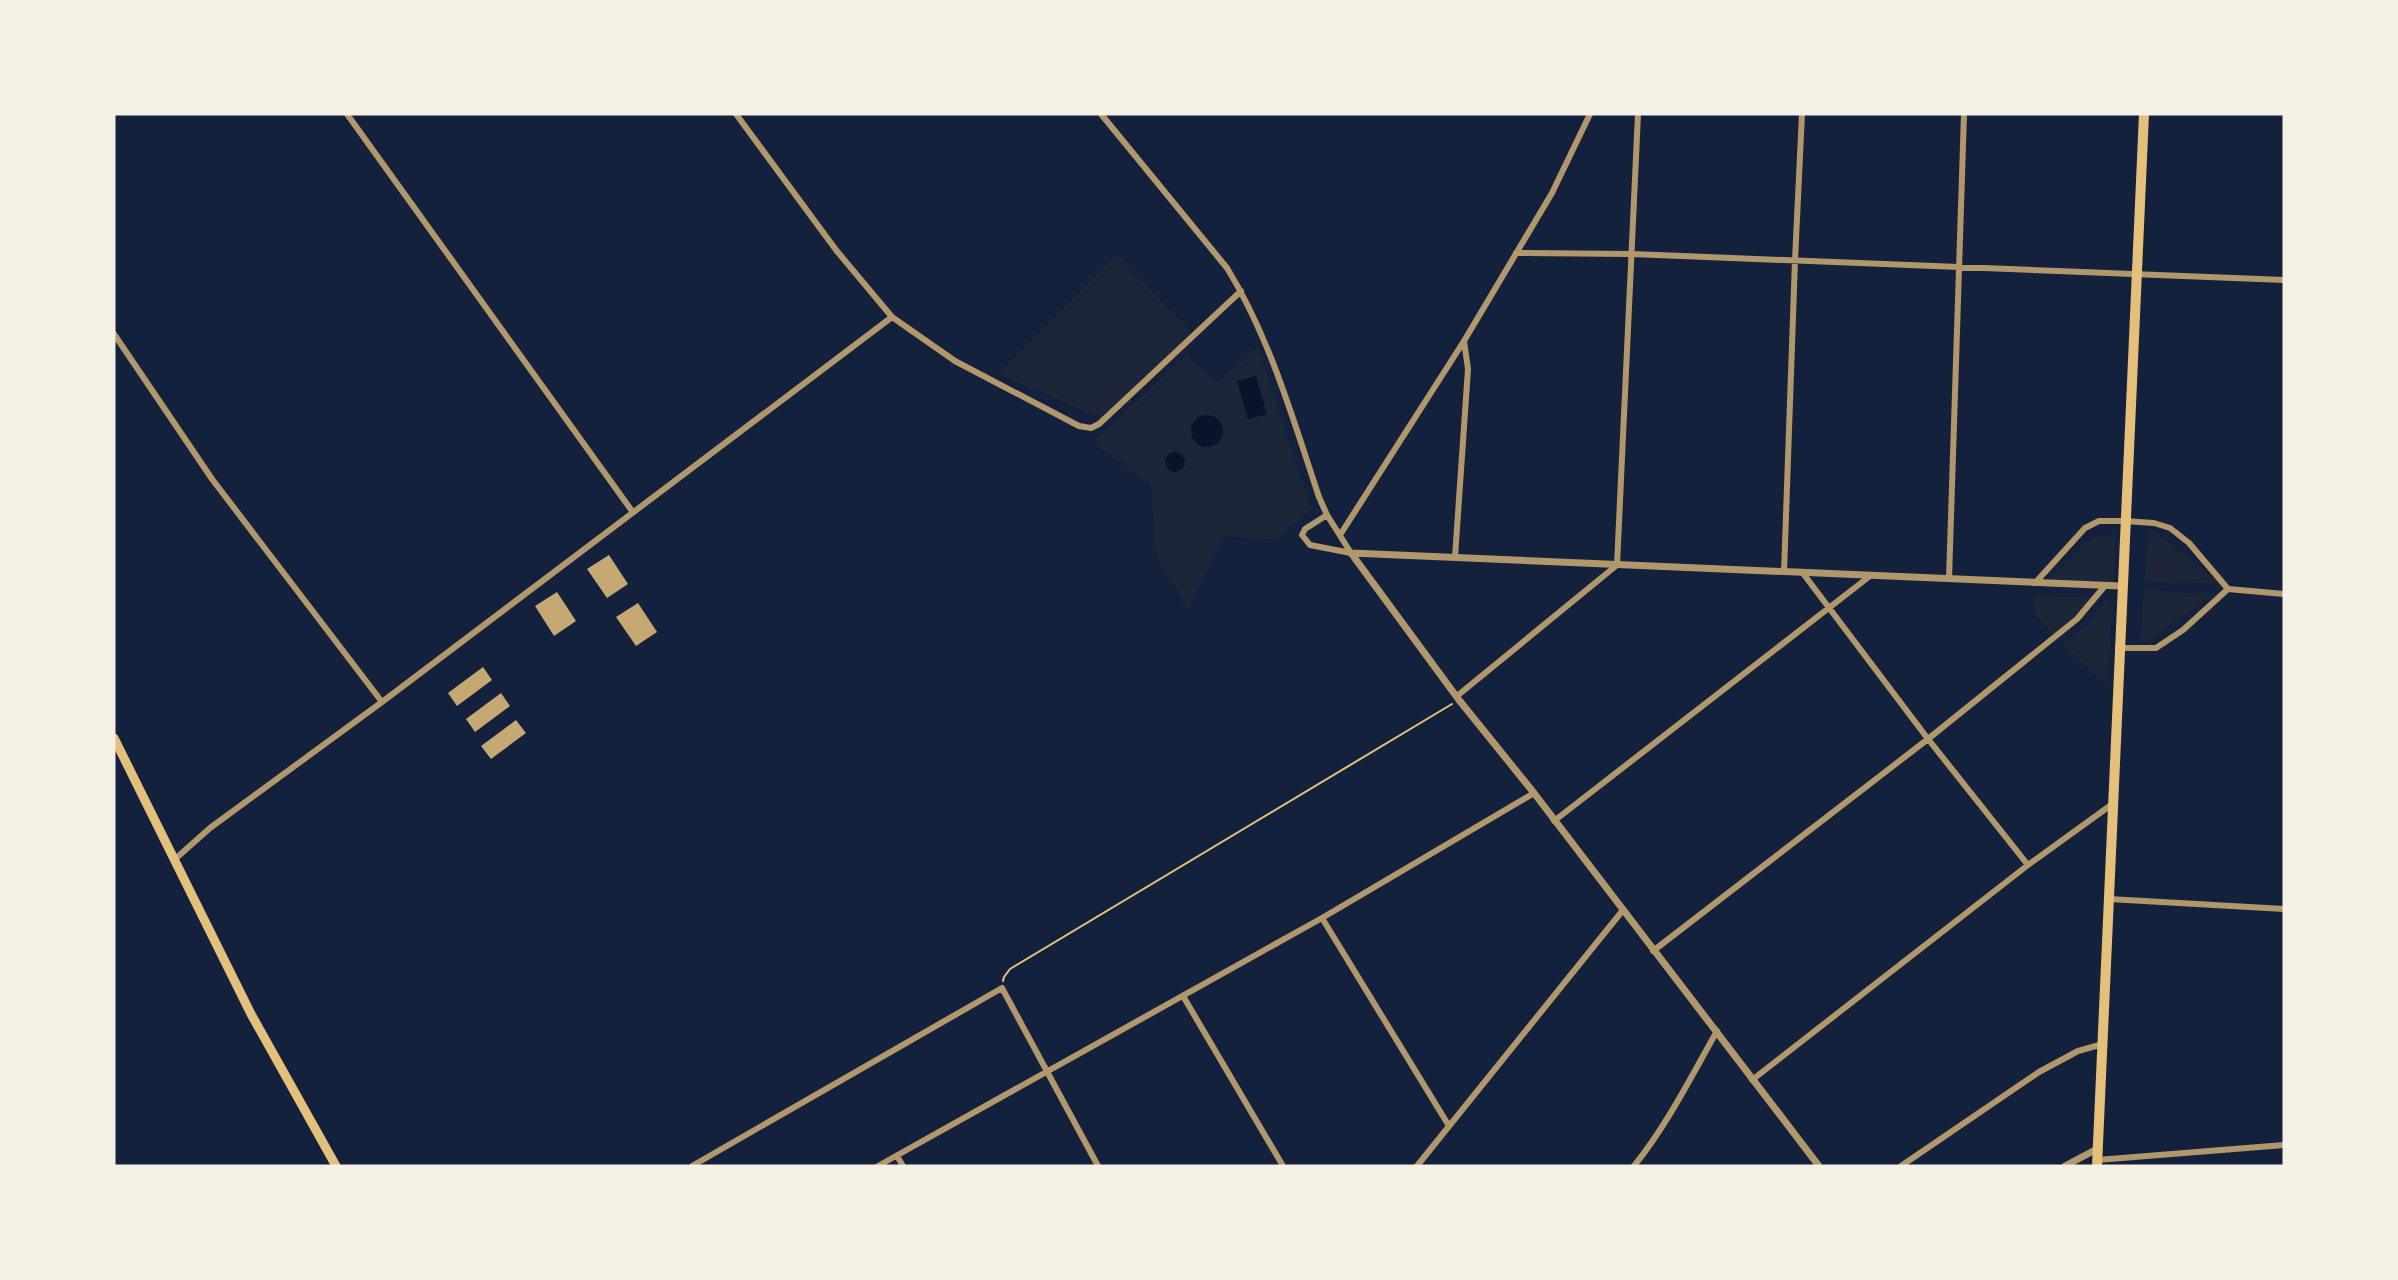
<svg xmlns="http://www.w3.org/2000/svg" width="2398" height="1280" font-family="Manrope,sans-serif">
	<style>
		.green { fill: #1d2539 }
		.water { fill: #0b132b }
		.building { fill: #c6a872 }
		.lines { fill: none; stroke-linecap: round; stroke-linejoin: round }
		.path { stroke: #e5c07b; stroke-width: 2 }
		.minor { stroke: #b1986c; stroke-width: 6 }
		.tertiary { stroke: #b1986c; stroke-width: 7 }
		.secondary { stroke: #e5c07b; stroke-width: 9 }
		.primary { stroke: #e5c07b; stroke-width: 10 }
	</style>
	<rect width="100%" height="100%" fill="#14213d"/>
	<path class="green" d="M1117 254 1191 333 1100 418 999 374Z
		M1258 347 1311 509 1276 540 1224 536 1188 610 1155 553 1151 485 1093 442 1186 355 1217 383Z
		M2149 527 2221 584 2144 582Z
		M2095 535H2115L2114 584 2047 582Z
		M2144 590 2215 594 2140 645Z
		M2033 596 2092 597V599L2055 637 2034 612Z
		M2105 600 2113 602 2107 685 2063 645 2093 618Z"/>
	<path class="water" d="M1256 376 1267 414 1248 419 1237 381Z
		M1191 431a16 16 0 1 1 32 0a16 16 0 1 1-32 0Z
		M1165 462a10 10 0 1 1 20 0a10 10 0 1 1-20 0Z"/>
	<path class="building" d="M609 555 628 584 607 598 587 569Z
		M557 592 576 621 554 636 535 606Z
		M638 603 657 632 636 646 616 617Z
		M483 667 492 680 457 706 448 693Z
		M501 693 510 706 475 732 466 719Z
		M516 720 526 733 491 759 481 746Z"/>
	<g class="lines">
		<path class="path" d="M1003 981 1004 977 1010 969 1452 704"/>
		<path class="minor" d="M347 114 632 511
			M736 114 836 250 892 317 955 361 1079 426 1091 428 1099 424 1241 291
			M1101 114 1227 268C1270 338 1293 419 1319 497L1327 515 1351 553
			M1516 253 1632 254 2284 280
			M114 334 212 479 382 702
			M1327 515 1305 529 1302 535 1310 545 1351 553
			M1340 535 1464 341 1552 193 1590 114
			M1455 557 1468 369 1464 341
			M1784 572 1795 260 1802 114
			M1802 572 1928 739 2028 865
			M1949 579 1964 114
			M2035 583 2085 528 2099 521H2124L2154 523 2170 528 2189 543 2228 589
			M2228 589 2284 594
			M2118 648H2156L2183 630 2228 589
			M1457 696 1617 565 1638 114
			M1554 821 1870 576
			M174 860 210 828 382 702 892 317
			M2109 899 2284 909
			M1322 918 1449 1126
			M1653 951 1928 739 2077 619 2104 587
			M1183 996 1283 1166
			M1752 1080 2028 865 2111 805
			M897 1156 903 1166
			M2097 1160 2284 1145
			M692 1166 1002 988 1098 1166
			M878 1166 1322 918 1534 793
			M1417 1166 1623 910
			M1634 1166C1667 1125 1691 1077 1717 1031
			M1901 1166 2039 1072 2078 1051 2103 1044"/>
		<path class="tertiary" d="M1351 553 1459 700 1534 793 1819 1166
			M1351 553 2121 586
			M2065 1166 2097 1149"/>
		<path class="secondary" d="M114 738 251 1014 336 1166"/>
		<path class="primary" d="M2097 1166 2144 114"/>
	</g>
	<rect width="2398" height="1280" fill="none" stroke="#f6f1e7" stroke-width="231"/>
</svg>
